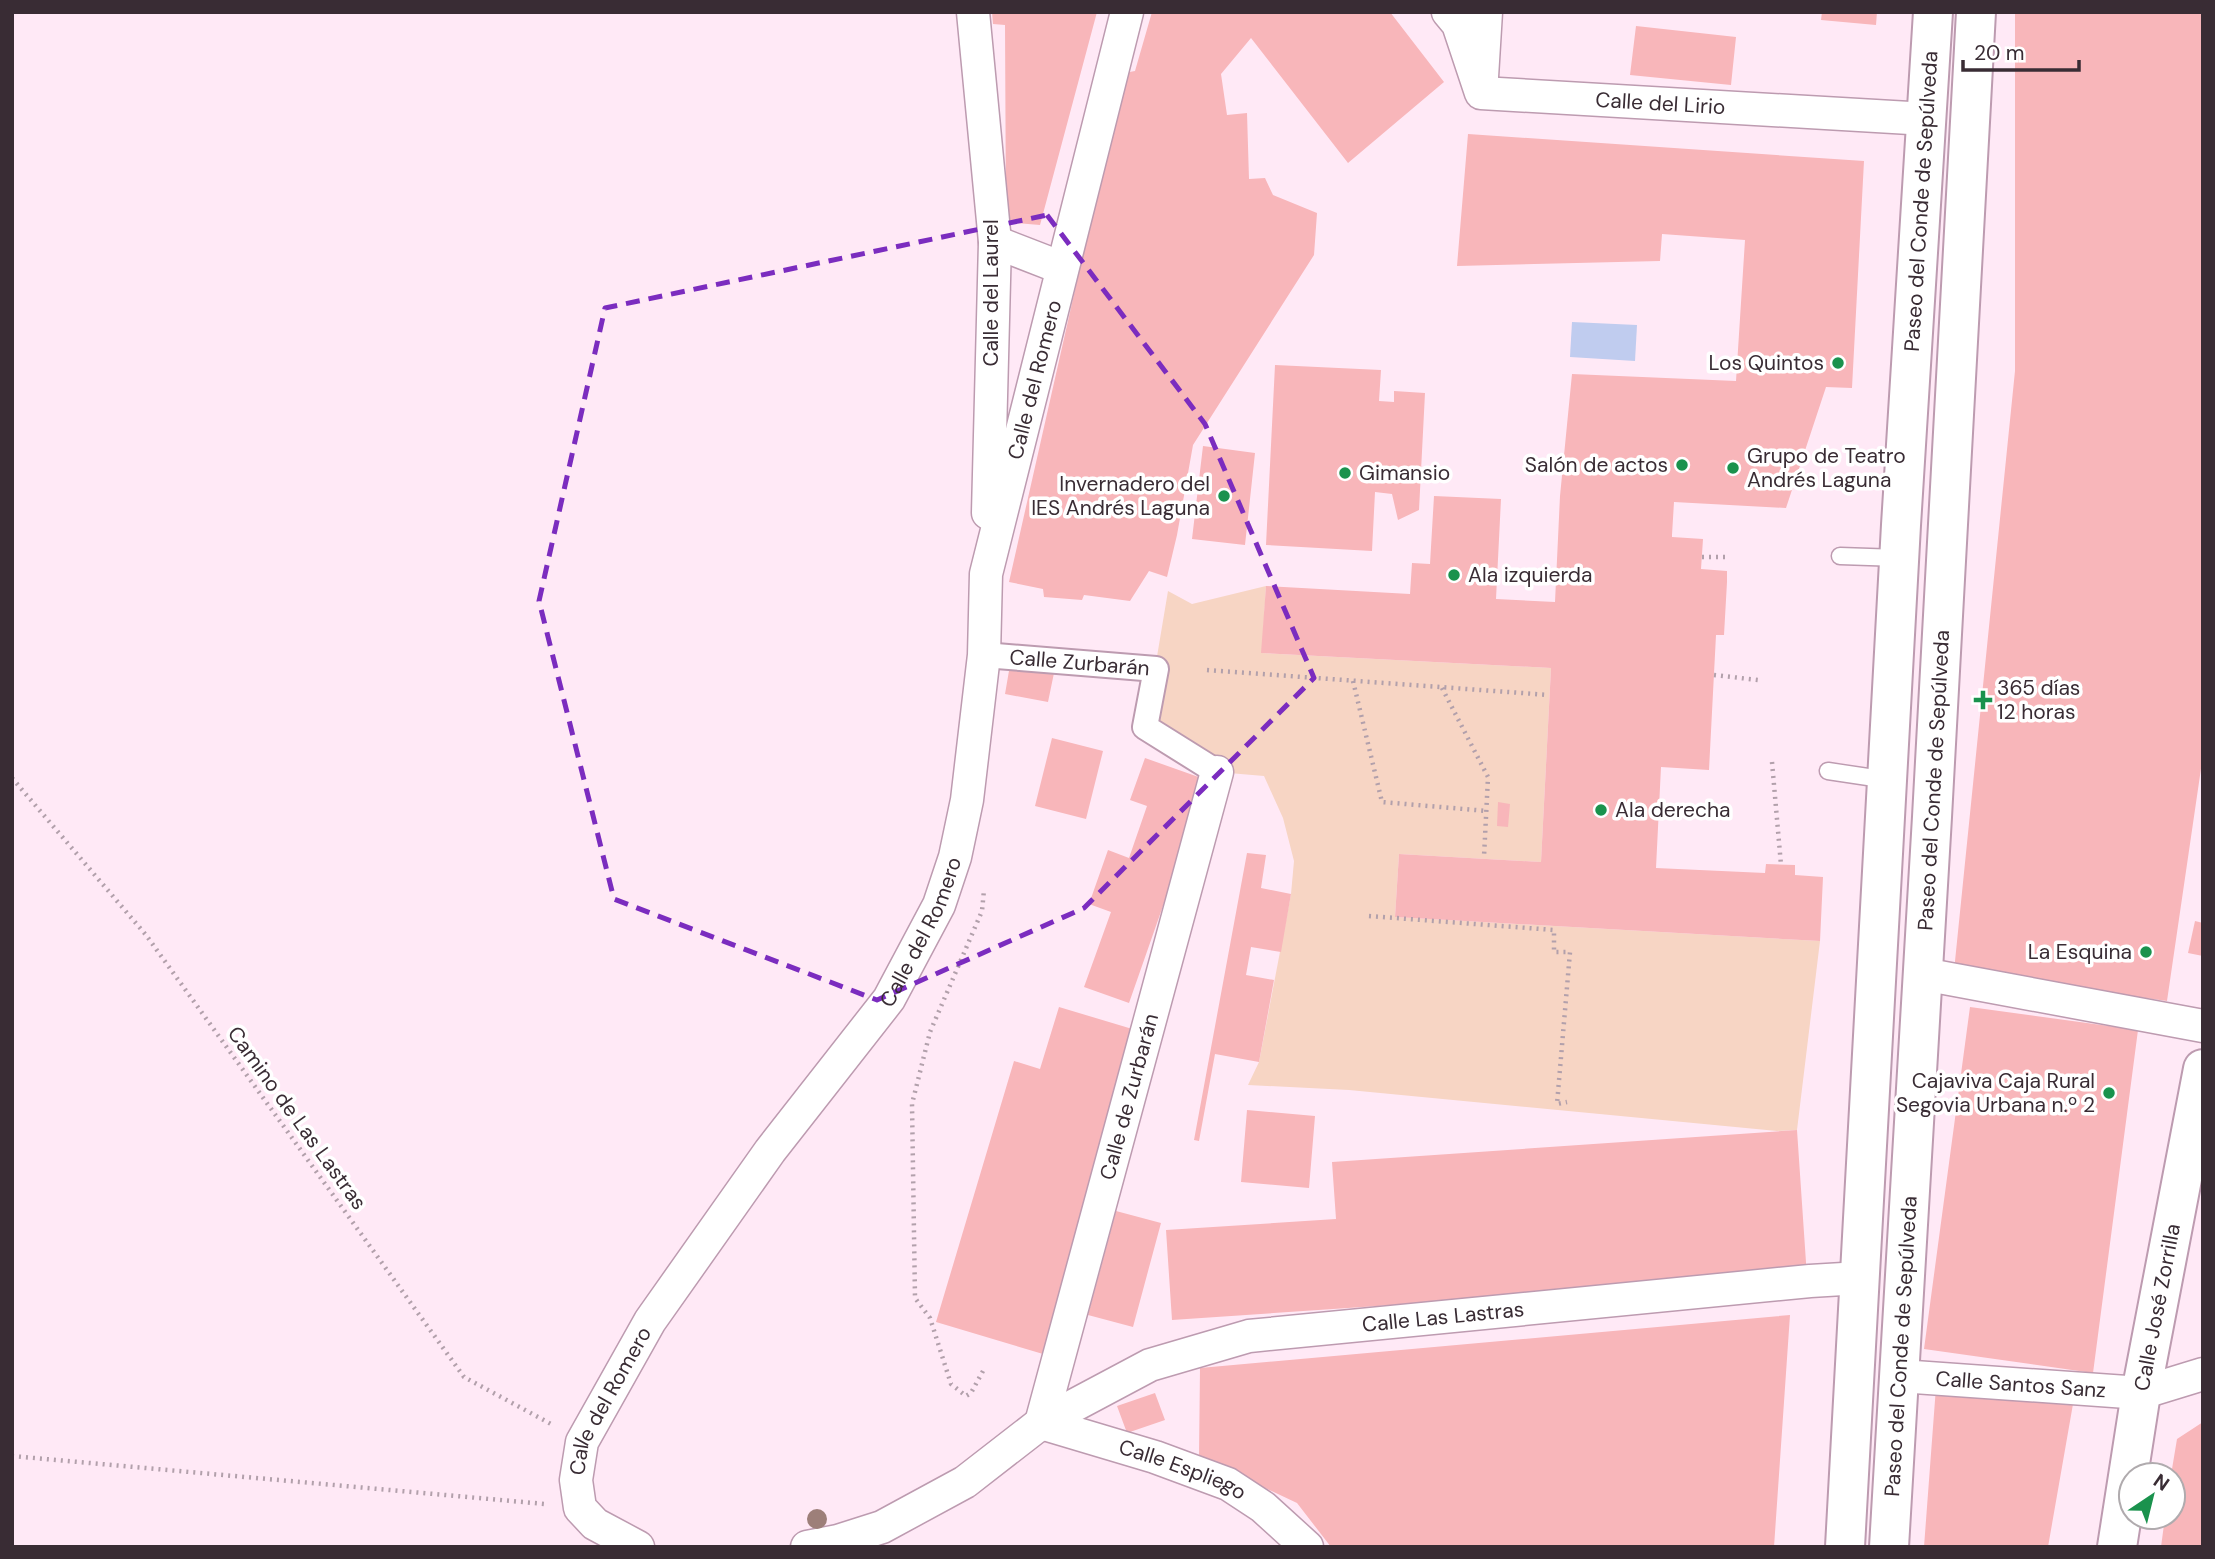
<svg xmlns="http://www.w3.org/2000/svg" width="2215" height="1559" font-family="'DM Sans',sans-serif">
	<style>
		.green { fill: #f7d5c4 }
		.water { fill: #c0ccef }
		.building { fill: #f8b6ba }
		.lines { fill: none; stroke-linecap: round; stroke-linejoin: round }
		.service-casing { stroke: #bd9bb0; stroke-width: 19 }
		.pedestrian-casing { stroke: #bd9bb0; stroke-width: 28 }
		.minor-casing { stroke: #bd9bb0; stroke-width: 35 }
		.tertiary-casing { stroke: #bd9bb0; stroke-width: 42 }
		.primary-casing { stroke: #bd9bb0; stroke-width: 42 }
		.path { stroke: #b2a0ab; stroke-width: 4.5; stroke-dasharray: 2 5; stroke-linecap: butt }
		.service { stroke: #fff; stroke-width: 16 }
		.pedestrian { stroke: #fff; stroke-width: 24 }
		.minor { stroke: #fff; stroke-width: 32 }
		.tertiary { stroke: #fff; stroke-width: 38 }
		.primary { stroke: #fff; stroke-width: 38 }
		.tree { fill: #9d7f79 }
		.marked { fill: none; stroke: #7b2cbf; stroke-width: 5; stroke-dasharray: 14 9; stroke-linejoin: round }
		.poi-dot { fill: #1a924d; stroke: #fff; stroke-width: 2.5 }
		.labels { text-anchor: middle; stroke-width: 7; stroke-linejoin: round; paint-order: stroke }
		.street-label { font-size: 21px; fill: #392c34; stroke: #fff }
		.poi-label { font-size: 21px; fill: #392c34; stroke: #fff; text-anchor: end }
	</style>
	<rect width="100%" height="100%" fill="#ffe9f6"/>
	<path class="green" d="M1266 586 1262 653 1551 668 1541 862 1399 854 1395 917 1820 941 1797 1130 1777 1131 1349 1090 1248 1085 1259 1062 1291 894 1294 861 1283 818 1264 776 1217 772 1145 728 1168 591 1192 604Z"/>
	<path class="water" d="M1572 322 1637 325 1635 361 1570 357Z"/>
	<path class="building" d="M992 12H1097L1040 225 1006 222 1005 25 993 24Z
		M1152 12H1390L1444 82 1348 163 1251 38 1221 74 1227 115 1247 113 1249 179 1265 178 1273 195 1317 213 1314 255 1193 445 1177 535 1167 577 1149 571 1130 601 1084 595 1082 600 1044 597 1043 589 1009 582 1124 73 1135 71Z
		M1822 12H1877L1876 25 1821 20Z
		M2015 12H2203V755L2167 1001 1954 971 2015 371Z
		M1636 26 1736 37 1731 85 1630 75Z
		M1468 134 1864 161 1852 388 1826 387 1786 508 1674 502 1672 535V537L1703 539 1701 569 1727 571V582L1724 635H1716L1709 770 1661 767 1656 868 1765 873 1766 864 1795 865V875L1823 877 1820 941 1395 917 1399 854 1541 862 1551 668 1261 653 1266 586 1410 594 1412 563 1430 564 1434 496 1501 499 1496 599 1555 602 1560 496 1572 374 1736 381 1745 240 1662 234 1660 261 1457 266Z
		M1275 365 1381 370 1379 401 1394 402V391L1425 393 1419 510 1398 520 1392 494 1375 492 1372 551 1266 545Z
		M1203 446 1255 453 1245 545 1192 539Z
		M1010 665 1054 673 1048 702 1005 694Z
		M1052 738 1103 751 1086 819 1035 806Z
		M1145 758 1207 780 1129 1003 1084 987 1111 912 1089 904 1108 850 1129 858 1147 806 1130 800Z
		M1498 802 1510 804 1508 827 1497 826Z
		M1247 853 1266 855 1261 888 1291 894 1281 952 1251 947 1246 975 1274 980 1259 1062 1215 1054 1199 1141 1194 1140Z
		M2195 921 2203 923V956L2188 953Z
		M1059 1007 1139 1031 1043 1354 936 1322 1014 1061 1040 1069Z
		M1970 1007 2138 1030 2093 1373 1924 1349Z
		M1247 1110 1315 1116 1309 1188 1241 1182Z
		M1797 1130 1807 1277 1172 1320 1166 1230 1336 1219 1332 1162Z
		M1116 1211 1161 1223 1133 1327 1088 1315Z
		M1790 1315 1774 1547H1331L1297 1503 1199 1457 1200 1368Z
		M1936 1387 2073 1404 2048 1547H1924Z
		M1155 1393 1165 1420 1127 1433 1117 1406Z
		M2203 1422V1547H2161L2165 1517H2173V1475H2171L2177 1439Z"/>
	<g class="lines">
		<g class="service-casing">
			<path id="service" d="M1840 556 1899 558
				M1828 771 1888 780"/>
		</g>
		<g class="pedestrian-casing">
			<g id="pedestrian">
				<path id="s1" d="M984 655 1156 669 1145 727 1217 772"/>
			</g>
		</g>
		<g class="minor-casing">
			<g id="minor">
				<path d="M973 12 995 242 988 513"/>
				<path id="s2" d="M1448 12 1458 24 1481 93 1927 119"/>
				<path d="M1482 77 1486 12"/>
				<path d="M995 242 1062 268"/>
				<path d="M1923 974 2203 1026"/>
				<path id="s3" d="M1900 1376 2141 1393 2203 1374"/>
				<path id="s4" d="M1041 1423 1217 772"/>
				<path id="s5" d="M1041 1423 1155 1457 1228 1484 1263 1507 1307 1547"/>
				<path id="s6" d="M638 1547 595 1524 580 1508 576 1480 582 1442 650 1321 770 1151 889 999 939 905 955 857 967 800 984 655 986 574 1127 12"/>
				<path id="s7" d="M807 1547 838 1541 882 1527 965 1482 1041 1423 1150 1365 1249 1336 1810 1281 1860 1278"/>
			</g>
		</g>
		<g class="tertiary-casing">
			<g id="tertiary">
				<path id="s8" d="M2117 1547 2141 1393 2203 1069"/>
			</g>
		</g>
		<g class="primary-casing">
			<g id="primary">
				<path id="s9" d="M1845 1547 1901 525 1933 12"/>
				<path id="s10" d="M1889 1547 1932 817 1976 12"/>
			</g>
		</g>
		<path class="path" d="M1702 557H1726
			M1207 670 1549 695
			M1714 675 1758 680
			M1353 681 1382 802 1487 811
			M1442 688 1488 777 1484 857
			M1772 762 1781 865
			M12 778 146 935 464 1377 551 1424
			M1369 916 1554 930V952H1570L1557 1104 1567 1102
			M983 1371 971 1393 966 1396 951 1384 930 1318 915 1298 912 1104 930 1032 982 911 984 890
			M12 1456 545 1504"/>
		<use href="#service" class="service"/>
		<use href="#pedestrian" class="pedestrian"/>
		<use href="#minor" class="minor"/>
		<use href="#tertiary" class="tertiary"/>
		<use href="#primary" class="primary"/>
	</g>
	<circle class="tree" cx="817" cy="1519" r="10"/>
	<path class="marked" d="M1047 215 1205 424 1314 678 1084 908 877 1000 614 899 539 601 605 308Z"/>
	<g class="poi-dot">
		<circle cx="1838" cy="363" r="7"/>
		<circle cx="1682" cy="465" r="7"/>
		<circle cx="1733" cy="468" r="7"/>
		<circle cx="1345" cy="473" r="7"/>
		<circle cx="1224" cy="496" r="7"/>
		<circle cx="1454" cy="575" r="7"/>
		<path d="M1979.5 689.5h7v7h7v7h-7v7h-7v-7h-7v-7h7z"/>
		<circle cx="1601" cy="810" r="7"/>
		<circle cx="2146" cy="952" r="7"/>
		<circle cx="2109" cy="1093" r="7"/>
	</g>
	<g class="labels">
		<g class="street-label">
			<text dy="7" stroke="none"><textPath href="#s2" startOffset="268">Calle del Lirio</textPath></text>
			<text dy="7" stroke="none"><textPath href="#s9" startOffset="1348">Paseo del Conde de Sepúlveda</textPath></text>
			<text transform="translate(991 293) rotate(-90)" y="7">Calle del Laurel</text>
			<text dy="7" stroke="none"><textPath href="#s6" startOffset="1320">Calle del Romero</textPath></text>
			<text dy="7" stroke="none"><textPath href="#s1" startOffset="96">Calle Zurbarán</textPath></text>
			<text dy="7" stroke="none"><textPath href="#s10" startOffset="768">Paseo del Conde de Sepúlveda</textPath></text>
			<text dy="7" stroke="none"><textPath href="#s6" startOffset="752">Calle del Romero</textPath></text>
			<text dy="7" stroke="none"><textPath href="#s4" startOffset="338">Calle de Zurbarán</textPath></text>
			<text transform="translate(297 1118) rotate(54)" y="7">Camino de Las Lastras</text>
			<text dy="7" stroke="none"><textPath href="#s8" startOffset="243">Calle José Zorrilla</textPath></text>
			<text dy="7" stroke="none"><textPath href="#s7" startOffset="690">Calle Las Lastras</textPath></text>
			<text dy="7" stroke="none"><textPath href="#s10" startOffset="201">Paseo del Conde de Sepúlveda</textPath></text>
			<text dy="7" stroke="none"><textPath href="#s3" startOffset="121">Calle Santos Sanz</textPath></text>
			<text dy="7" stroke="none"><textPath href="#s6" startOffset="186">Calle del Romero</textPath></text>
			<text dy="7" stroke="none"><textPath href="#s5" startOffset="149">Calle Espliego</textPath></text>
		</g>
		<g class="poi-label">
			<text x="1824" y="370">Los Quintos</text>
			<text x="1747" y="463" text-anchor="start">Grupo de Teatro<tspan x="1747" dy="24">Andrés Laguna</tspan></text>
			<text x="1668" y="472">Salón de actos</text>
			<text x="1359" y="480" text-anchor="start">Gimansio</text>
			<text x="1210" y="491">Invernadero del<tspan x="1210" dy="24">IES Andrés Laguna</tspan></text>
			<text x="1468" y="582" text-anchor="start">Ala izquierda</text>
			<text x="1997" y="695" text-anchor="start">365 días<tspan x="1997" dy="24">12 horas</tspan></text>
			<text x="1615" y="817" text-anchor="start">Ala derecha</text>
			<text x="2132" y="959">La Esquina</text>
			<text x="2095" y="1088">Cajaviva Caja Rural<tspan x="2095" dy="24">Segovia Urbana n.º 2</tspan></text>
		</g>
	</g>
	<rect width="2215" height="1559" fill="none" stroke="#392c34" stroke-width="28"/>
	<g transform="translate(2152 1496) rotate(35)"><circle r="33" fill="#ffffff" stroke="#b0abae" stroke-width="2"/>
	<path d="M0-5L12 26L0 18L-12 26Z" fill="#1a924d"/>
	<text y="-10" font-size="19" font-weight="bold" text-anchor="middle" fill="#392c34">N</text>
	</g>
	<path d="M1963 60v10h116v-10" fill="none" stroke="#392c34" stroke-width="3.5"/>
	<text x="1974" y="60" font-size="21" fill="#392c34" stroke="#ffffff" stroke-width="5" paint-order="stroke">20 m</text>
</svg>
